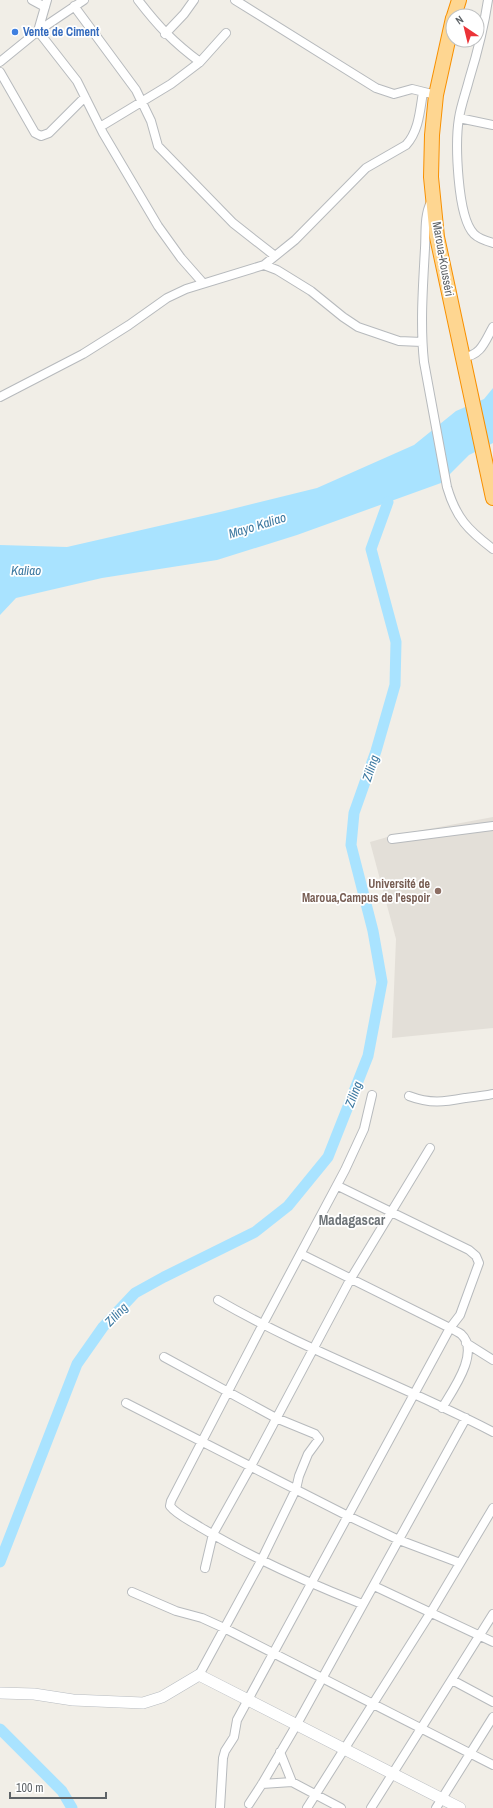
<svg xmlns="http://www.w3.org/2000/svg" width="493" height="1808" font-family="'Archivo Narrow',sans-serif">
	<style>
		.education { fill: #e3dfd8 }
		.water { fill: #a9e3ff }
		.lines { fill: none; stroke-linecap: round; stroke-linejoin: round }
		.river { stroke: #a9e3ff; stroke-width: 11 }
		.street-casing { stroke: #b7babd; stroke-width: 10 }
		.secondary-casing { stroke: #b8bcc1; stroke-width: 12 }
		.highway-casing { stroke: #f89000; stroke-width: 16 }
		.street { stroke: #fff; stroke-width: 8 }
		.secondary { stroke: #fff; stroke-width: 11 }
		.highway { stroke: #fed691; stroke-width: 14 }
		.shop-dot { fill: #3f7fe0; stroke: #fff; stroke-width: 1.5 }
		.education-dot { fill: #8d6e63; stroke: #fff; stroke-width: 1.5 }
		.labels { text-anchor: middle; stroke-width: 3.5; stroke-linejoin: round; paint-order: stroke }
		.shop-label { font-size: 12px; font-weight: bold; fill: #366cbe; stroke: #fff; text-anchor: start }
		.street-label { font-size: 12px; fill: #5e6367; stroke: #fff }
		.education-label { font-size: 12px; font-weight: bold; fill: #785e54; stroke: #fff; text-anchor: end }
		.water-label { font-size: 13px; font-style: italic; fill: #3d79a1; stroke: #fff }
		.quarter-label { font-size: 14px; font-weight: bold; fill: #6f7579; stroke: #fff }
	</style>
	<rect width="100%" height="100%" fill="#f1eee7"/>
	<path class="education" d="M493 817V1028L392 1038 396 939 370 842 391 836Z"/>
	<path class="water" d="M493 388V443L469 455 441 483 297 535 217 560 102 578 16 598 0 615V545L67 547 220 512 317 488 414 445 456 411 484 399Z"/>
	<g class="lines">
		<path class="river" d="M0 1562 77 1364 103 1327 135 1293 164 1277 255 1232 288 1206 328 1157 368 1056 382 982 373 931 351 845 354 813 376 751 395 685 396 642 371 549 388 502
			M0 1729 62 1791 72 1808"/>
		<g class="street-casing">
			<path id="street" d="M32 0 45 7
				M47 0 38 31 77 81 103 133 158 226 181 258 203 283
				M138 0C158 26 173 42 200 62
				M235 0 376 88 394 94 412 89 436 95
				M488 0C484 27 477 54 469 80 466 92 461 105 459 118 455 142 457 217 474 234 479 239 486 241 493 243
				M74 6 136 90 151 121 158 146 233 223 275 256
				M165 34 184 14 194 0
				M0 62 38 31 84 0
				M0 72 35 133 41 136 49 133 85 97
				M459 118 493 125
				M100 127 171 84 200 62 226 33
				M431 202C424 216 426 233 425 248 423 286 420 324 424 362L447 487C456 518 468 530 493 549
				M264 265 295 240 366 168 406 145C419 131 420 110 423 92
				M463 357C481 356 485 341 493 327
				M0 397 83 354 129 325 167 298 186 289 264 265 277 270 311 291 343 317 358 327 399 341 422 342
				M392 839 493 826
				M409 1096C430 1104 444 1102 465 1098 474 1097 484 1096 493 1094
				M301 1254 450 1328C454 1330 458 1332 461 1334 481 1352 452 1391 442 1408
				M218 1300C306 1351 403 1385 493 1432
				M466 1343 493 1360
				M164 1357 276 1418 315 1434 319 1439 308 1454 299 1476 296 1489 261 1561 199 1675
				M126 1403 348 1516 399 1540 460 1563
				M205 1568 213 1534 251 1466 350 1280 430 1148
				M374 1586 493 1642
				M132 1592 176 1611 202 1618 224 1628 493 1765
				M362 1604C306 1582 252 1558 200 1527 191 1521 177 1515 170 1506L171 1501 263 1324 345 1170 364 1129 372 1095
				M452 1680 493 1702
				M280 1752 292 1782
				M262 1784 292 1782 341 1808
				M249 1804 262 1784 297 1724 466 1418
				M220 1808 223 1758 225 1751 234 1737 237 1720 450 1328 460 1315 479 1263 476 1256 469 1250 338 1186
				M307 1808 431 1612 493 1508
				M371 1808 493 1614
				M436 1808 493 1717"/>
		</g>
		<g class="secondary-casing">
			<path id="secondary" d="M0 1693 34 1694 73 1700 143 1703 162 1697 199 1675 460 1808"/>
		</g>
		<g class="highway-casing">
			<path id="highway" d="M454 16 459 0
				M453 18 436 95 432 135 431 177 437 237 493 498"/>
		</g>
		<use href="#street" class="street"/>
		<use href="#secondary" class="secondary"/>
		<use href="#highway" class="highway"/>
	</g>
	<circle class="shop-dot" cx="15" cy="32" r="4"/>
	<circle class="education-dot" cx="438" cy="891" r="4"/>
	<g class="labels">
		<g class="shop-label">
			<text x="23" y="36">Vente de Ciment</text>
		</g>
		<g class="street-label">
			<text transform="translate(443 259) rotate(80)" y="4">Maroua-Kousséri</text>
		</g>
		<g class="education-label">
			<text x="430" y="888">Université de<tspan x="430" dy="14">Maroua,Campus de l'espoir</tspan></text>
		</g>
		<g class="water-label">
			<text transform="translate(257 525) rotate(-17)" y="5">Mayo Kaliao</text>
			<text x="26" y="575">Kaliao</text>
			<text transform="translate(370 768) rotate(-71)" y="5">Ziling</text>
			<text transform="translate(353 1094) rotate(-69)" y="5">Ziling</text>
			<text transform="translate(116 1314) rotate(-46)" y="5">Ziling</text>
		</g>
		<g class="quarter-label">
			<text x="352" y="1225">Madagascar</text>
		</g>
	</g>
	<g transform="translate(465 28) rotate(325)"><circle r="19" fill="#ffffff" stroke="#bfc1c2"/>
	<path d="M0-3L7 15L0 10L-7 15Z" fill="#eb3338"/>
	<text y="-6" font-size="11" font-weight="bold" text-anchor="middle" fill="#5e6367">N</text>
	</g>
	<path d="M10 1792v6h96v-6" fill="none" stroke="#5e6367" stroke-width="2"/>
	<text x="16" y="1792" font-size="12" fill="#5e6367" stroke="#ffffff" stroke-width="3" paint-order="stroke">100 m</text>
</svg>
